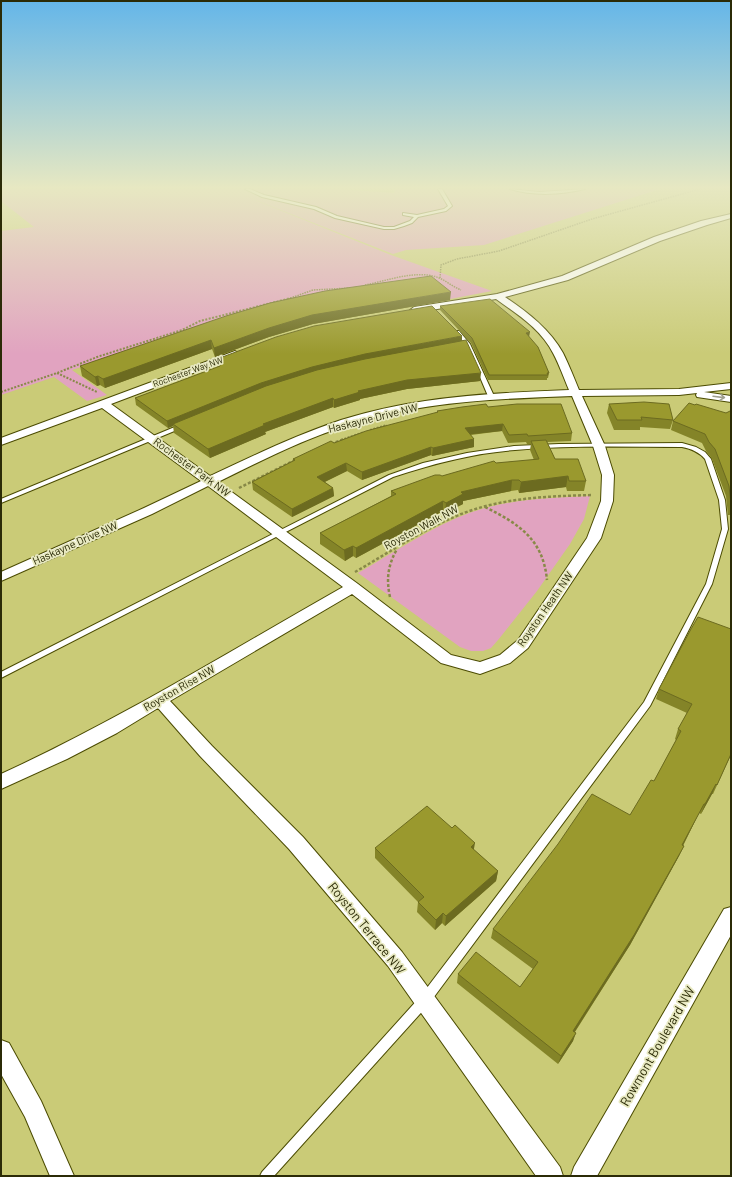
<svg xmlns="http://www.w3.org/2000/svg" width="732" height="1177" font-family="Barlow,sans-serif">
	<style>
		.green { fill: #e1a3c0 }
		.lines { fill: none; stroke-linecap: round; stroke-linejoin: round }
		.lane-casing { stroke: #4b4b02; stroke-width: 2 }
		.street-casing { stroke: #4b4b02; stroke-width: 2 }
		.path-far2 { stroke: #888948; stroke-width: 1.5; stroke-dasharray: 1.5 1; stroke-linecap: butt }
		.path-far1 { stroke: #888948; stroke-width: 2; stroke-dasharray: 2 1.5; stroke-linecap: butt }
		.path { stroke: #888948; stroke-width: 2.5; stroke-dasharray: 3 2; stroke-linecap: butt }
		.lane { fill: #fff; fill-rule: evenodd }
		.street { fill: #fff; fill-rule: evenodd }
		.wall { fill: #848428 }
		.shaded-wall { fill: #6c6b20 }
		.building { fill: #9a992e; stroke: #6c6b20 }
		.oneway { stroke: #a0a08f }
		.labels { text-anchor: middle; stroke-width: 3.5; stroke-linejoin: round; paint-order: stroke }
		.far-street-label { font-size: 9px; fill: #2b2b07; stroke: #e8e9c1 }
		.street-label { font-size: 11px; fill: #2b2b07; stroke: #e8e9c1 }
		.near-street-label { font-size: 13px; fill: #2b2b07; stroke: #e8e9c1 }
	</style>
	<rect width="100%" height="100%" fill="#cacb77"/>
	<path class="green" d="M1 189H337L394 193 395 189H660L484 245 406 250 393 254 245 196 391 255 492 291 450 299 425 278 247 312 72 370 107 395 87 401 54 377 1 395V231L34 227 1 201Z
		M590 496 584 519 570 544 537 591 498 640 491 648 483 651H471L460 647 358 573C395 552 432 526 472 512 510 499 550 498 590 496Z"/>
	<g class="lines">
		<g class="lane-casing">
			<path id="lane" d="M245 189H250L264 195 316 207 337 216 384 227H394L410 221 414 217 403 215V213L417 215 444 209 448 206 438 189H442L452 206 446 211 418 217 412 223 404 226 394 229H384L335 218 314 209 262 197Z
				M510 189 539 192 585 189C561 195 533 196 510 189Z
				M455 331H459L470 344 494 396 493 397 491 398 488 396 466 344 455 333Z
				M182 424 185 426 184 427 1 503V499Z
				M682 443 696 447 705 452 711 459 725 500 728 529 712 584 650 706 428 1005 274 1176H260L262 1172 420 997 644 702 706 584 722 529 719 500 705 459C699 452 692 449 682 447 626 447 570 445 515 450 473 453 432 464 393 477L1 678V672L389 475 423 463 467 453 514 446 559 444Z"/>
		</g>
		<g class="street-casing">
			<path id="street" d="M731 214V218L707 225 660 241 568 280 505 297C527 312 550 329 563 353 569 365 574 378 579 390L679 389 731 383V389L704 392 731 396V402L697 397 696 395 697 393 679 395 582 396 605 446 614 475 613 501 601 538 528 648 510 663 480 674 441 663 352 594 170 701 212 746 303 837 402 952 560 1167 563 1176H536L388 966 289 849 200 756 158 708 117 733 67 759 1 789V774C119 720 230 651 343 587L208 486 152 514 1 581V572L144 508 201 481 102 408 1 445V438L235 351 240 354 238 356 111 404 210 476C253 456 296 435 341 420 416 396 492 393 569 390 564 378 559 364 553 353 541 329 517 314 496 299L414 313 410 310 414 307 497 294 562 276 654 237 701 221ZM572 396 593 446 602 475 601 501 587 538 518 640 500 655 480 662 451 655 358 584 218 482C261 461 303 439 349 425 421 401 497 399 572 396Z
				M731 907V935L597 1176H571L574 1167 724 909Z
				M1 1040 9 1043 41 1101 74 1176H50L25 1117 1 1074Z"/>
		</g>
		<path class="path-far2" d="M440 278 441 265 457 259 499 251 592 219 700 189
			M365 285C386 281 412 271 433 276 443 278 451 286 461 290
			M288 299 313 290 350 288"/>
		<path class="path-far1" d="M57 373 97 392
			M1 392 57 373 97 357 182 330 200 321 291 298
			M370 430 387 425
			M341 440 364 432"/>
		<path class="path" d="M331 444 344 439
			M239 488 295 460
			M485 507C519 524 543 539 547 580
			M355 572C397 548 439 518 486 506 521 497 557 496 593 495
			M390 597C386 579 388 565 397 549"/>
		<use href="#lane" class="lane"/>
		<use href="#street" class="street"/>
	</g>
	<path class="wall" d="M325 291 450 300 313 324 269 337 215 357 212 349 105 388 100 385 97 386 82 376 80 366Z
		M440 306 529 337 549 373 548 378H547V380H488L471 343 440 310Z
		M462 341 480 381 407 389 360 399V400L334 408 333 407 265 432 266 434 210 458 174 433 173 426 168 428 136 405 135 398 219 367 217 359Z
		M609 404 673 420 670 429 640 427V430H614L607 413Z
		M488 407 572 433 571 441 547 442 555 459 586 481 584 491H567L566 487 519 493 518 490 511 491 463 501V504L445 513 443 511 356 558 353 556 345 561 320 544V533L391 496V491L442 476 496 463 534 460 530 450 531 444H527L526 442 508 443 502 431 471 435 474 447 432 456 431 455 362 480 347 471 325 482 333 488 334 496 292 517 253 490 252 482 293 461V459L334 443 437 413V411Z
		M731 412V515H728L726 496 712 459 706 451 702 443 671 430 673 421Z
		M691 629 731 755 713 794H712L701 814 699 813 683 846 679 856 630 945 575 1032 573 1041 558 1064 457 983 458 974 520 987 533 969 491 938 493 929 630 815 654 781 676 740 675 739 678 729 687 713 656 699 659 689Z
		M375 848 474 850 498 871 496 881 445 926 442 923 435 930 417 912 418 902 375 858Z"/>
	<path class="shaded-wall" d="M451 292 450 300 313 324 269 337 215 357 214 348 269 328 312 315Z
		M530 332 529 337 526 333Z
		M462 336V342L173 424V426L168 428 167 421 261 383 312 367 365 354Z
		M211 340 212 349 105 388 103 379Z
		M481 373 480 381 407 389 360 399V400L334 408V400L358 391 407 380Z
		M98 376 100 385 97 386 95 377Z
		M333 398V407L265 432 266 434 210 458 208 449 263 424Z
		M503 424 502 431 464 435 465 428Z
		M474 439V447L432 456 433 448Z
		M431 447V455L362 480V472Z
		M346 463 347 471 318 485 317 477Z
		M568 476 566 487 519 493 521 482Z
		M512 480 511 491 463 501V504L445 513 446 503 461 492Z
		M333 488 334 496 292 517V509Z
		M443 501V511L356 558V548Z
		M353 546V556L345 561 344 550Z
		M716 784 712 794 701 814 705 804Z
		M704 804 699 813 678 855 682 845Z
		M475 843 473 854 471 847Z
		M684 846 679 856 630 945 570 1039 573 1031Z
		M498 871 496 881 445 926 446 916Z
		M443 913 442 923 435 930 436 920Z
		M576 1033 573 1041 558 1064 561 1056Z"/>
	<path class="building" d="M431 276 451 292 312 315 269 328 214 348 211 340 103 379 98 376 95 377 80 366 226 316 270 303 325 291Z
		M490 299 530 332 526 333 538 347 549 373H547L548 375H489L472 338 440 306Z
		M432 306 462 336 365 354 312 367 261 383 167 421 135 398 220 366 217 359 276 337 314 326Z
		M466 340 481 373 407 380 358 391 360 392 334 400 333 398 263 424 265 425 208 449 173 424 266 386 317 370 365 359Z
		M644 402 669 404 673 420 641 417 642 420H617L609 404Z
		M689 403 695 405 696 404 726 413 730 411 731 412V504L729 486 715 449 709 442 705 434 673 421Z
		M486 404 488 407 517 404H561L572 433 528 436 527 434 509 435 503 424 465 428 474 439 433 448 431 447 362 472 346 463 317 477 333 488 292 509 252 482 295 460 293 459 331 441 334 443 366 431 438 412 437 411 462 407Z
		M546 440 555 459H578L586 481H569L568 476 521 482 519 480H512L461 492 463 494 446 503 443 501 356 548 353 546 344 550 320 533 396 494 391 491 435 475H440L442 476 494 461 496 463 539 459 531 441Z
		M698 617 731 629V754L717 785 716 784 705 804H704L682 845 684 846 634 935 573 1031 576 1033 561 1056 458 974 476 952 520 987 538 962 493 929 558 844 592 794 630 815 651 780 654 781 681 731 678 729 692 704 659 689 691 629Z
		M427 806 452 828 455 825 475 843 471 847 498 871 446 916 443 913 436 920 418 902 424 897 375 848Z"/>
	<defs><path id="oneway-shaft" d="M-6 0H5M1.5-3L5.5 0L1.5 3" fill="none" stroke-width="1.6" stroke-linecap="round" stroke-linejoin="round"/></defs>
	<use class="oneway" href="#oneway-shaft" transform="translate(719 397) rotate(7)"/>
	<linearGradient id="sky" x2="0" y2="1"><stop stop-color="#64b6e9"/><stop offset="0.53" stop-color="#e7e8c2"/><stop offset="1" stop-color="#e7e8c2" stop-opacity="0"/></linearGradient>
	<rect width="732" height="354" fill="url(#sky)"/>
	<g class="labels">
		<g class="far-street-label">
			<text transform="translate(188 372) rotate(-20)" y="3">Rochester Way NW</text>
		</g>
		<g class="street-label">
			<text transform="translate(373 418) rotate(-14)" y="4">Haskayne Drive NW</text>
			<text transform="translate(192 467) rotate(36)" y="4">Rochester Park NW</text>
			<text transform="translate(421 527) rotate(-28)" y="4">Royston Walk NW</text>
			<text transform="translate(75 543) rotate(-24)" y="4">Haskayne Drive NW</text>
			<text transform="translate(545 609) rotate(-55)" y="4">Royston Heath NW</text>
			<text transform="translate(179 688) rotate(-30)" y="4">Royston Rise NW</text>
		</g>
		<g class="near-street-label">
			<text transform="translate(367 928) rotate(51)" y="5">Royston Terrace NW</text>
			<text transform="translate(657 1046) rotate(-60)" y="5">Rowmont Boulevard NW</text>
		</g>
	</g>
	<rect width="732" height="1177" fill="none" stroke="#2b2b07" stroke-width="4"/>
</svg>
